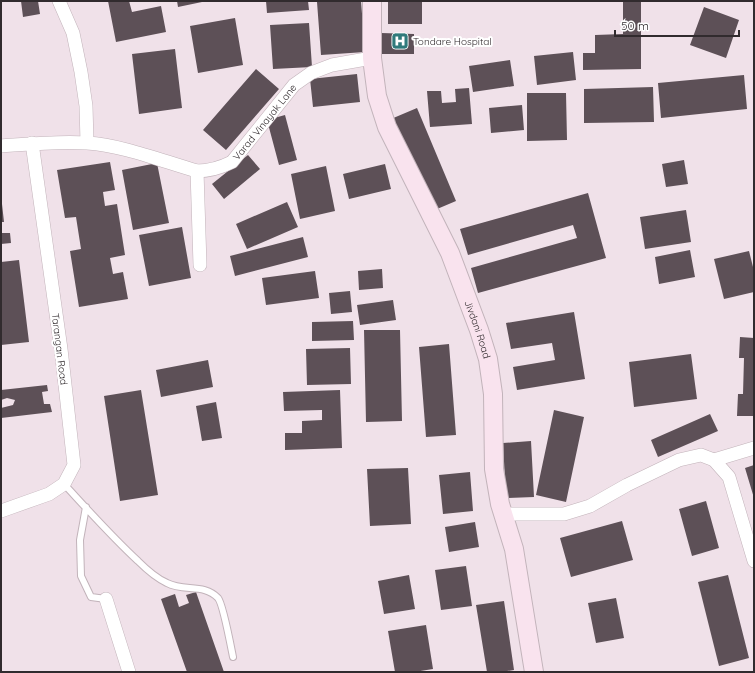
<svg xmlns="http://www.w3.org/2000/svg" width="755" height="673" font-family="Quicksand,sans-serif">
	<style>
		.building { fill: #5d5057 }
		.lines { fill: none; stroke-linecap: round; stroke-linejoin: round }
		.lane-casing { stroke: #c2b3ba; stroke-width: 8 }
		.street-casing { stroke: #c2b3ba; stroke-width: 14 }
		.secondary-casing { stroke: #c2b3ba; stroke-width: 20 }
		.lane { stroke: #fff; stroke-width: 6 }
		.street { stroke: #fff; stroke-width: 13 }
		.secondary { stroke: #f9e3ee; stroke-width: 18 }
		.labels { text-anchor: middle; stroke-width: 4; stroke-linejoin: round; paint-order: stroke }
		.poi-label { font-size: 10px; fill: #312b2e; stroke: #fff; text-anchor: start }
		.street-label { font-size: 10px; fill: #312b2e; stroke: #fff }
	</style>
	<rect width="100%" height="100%" fill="#f0e1e9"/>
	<path class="building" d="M21 1H38L40 14 23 17Z
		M108 1H129L132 12 161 6 166 32 116 42Z
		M177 1H202V2L178 7Z
		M266 1H308L309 10 267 13Z
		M337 1H361L365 52 321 55 317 2Z
		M388 1H422V24H388Z
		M623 1H641V69L583 70V53H595V35L623 34Z
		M704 7 739 20 726 58 690 45Z
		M235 18 243 65 198 73 190 26Z
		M309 23 312 67 273 69 270 25Z
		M381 33 414 34V54H381Z
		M175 49 182 108 139 114 132 54Z
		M573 52 576 80 537 85 534 56Z
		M510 60 514 86 473 92 469 66Z
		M256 69 279 89 226 150 203 130Z
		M357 74 360 102 313 107 310 79Z
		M744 75 747 109 661 118 658 83Z
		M653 87 654 122 584 123V89Z
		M469 88 472 124 430 127 427 91H441L442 103 456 102 455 89Z
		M527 93H566L567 140 527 141Z
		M522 105 524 130 491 133 489 108Z
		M417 108 456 201 430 212 391 119Z
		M285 115 297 160 279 165 267 120Z
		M248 155 260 169 224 199 212 184Z
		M684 160 688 184 666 187 662 164Z
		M110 162 115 190 103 192 105 206 117 204 125 255 110 258 113 274 123 272 128 299 79 307 70 251 81 249 76 217 65 218 57 170Z
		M157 163 169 223 133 230 122 170Z
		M385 164 391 189 349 199 343 174Z
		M326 166 335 211 300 219 291 174Z
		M588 193 606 258 478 293 471 268 577 238 573 225 468 255 460 229Z
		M287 202 298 227 247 249 236 224Z
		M1 204H2L4 222H1Z
		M686 210 691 242 645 249 640 217Z
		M182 227 191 278 149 286 139 235Z
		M1 233H10L11 243 1 244Z
		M303 237 308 257 235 276 230 256Z
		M690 250 695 277 659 284 655 257Z
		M749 251 754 271V292L724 299 714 259Z
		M19 260 29 342 1 345V262Z
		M382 269 383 288 359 290 358 271Z
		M315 271 319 298 266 305 262 278Z
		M350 291 352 312 331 314 329 293Z
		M393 300 396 320 360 325 357 305Z
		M574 312 585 379 517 390 513 367 555 360 552 343 511 349 506 323Z
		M353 321 354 340 312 341V322Z
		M364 330H400L402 421 366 422Z
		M740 337 754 338V416H737L738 394H743L744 358H739Z
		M449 344 456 435 426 437 419 347Z
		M350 348 351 384 307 385 306 349Z
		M691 354 697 399 634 407 629 362Z
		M208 360 213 387 161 397 156 370Z
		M47 385 48 391 42 392 44 404H50L52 412 1 418V408L13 405 15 400 7 398 1 400V390Z
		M141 390 158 495 120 501 104 396Z
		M340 390 342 448 285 450V433H302V421L322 420V410L284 411 283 392Z
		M216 402 222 438 202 441 196 406Z
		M554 410 584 417 566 502 536 495Z
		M710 414 718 431 658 457 651 440Z
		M531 441 534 497 506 498 503 443Z
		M754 465V498L745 468Z
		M408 468 411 524 370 526 367 469Z
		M470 472 473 511 443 514 439 475Z
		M706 501 719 548 692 556 679 509Z
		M622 521 633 560 571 577 560 538Z
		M475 522 479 547 449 552 445 527Z
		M466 566 472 606 441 610 435 570Z
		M409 575 415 609 384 614 378 581Z
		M728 575 749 658 719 666 698 582Z
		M196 592 224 672H187L161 599 175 594 179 607 189 603 186 595Z
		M616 598 624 638 596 643 588 603Z
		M504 601 514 670 501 672H487L476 605Z
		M426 625 433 669 414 672H395L388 631Z"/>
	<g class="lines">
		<g class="lane-casing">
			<path id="lane" d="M64 484C88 510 112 537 138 561 146 569 156 578 167 583 184 592 204 583 218 598 223 604 231 647 233 657
				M86 507 80 540 81 576 91 597 106 599"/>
		</g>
		<g class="street-casing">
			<g id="street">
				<path d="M59 1 73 33 81 72 86 106 87 142"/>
				<path id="s1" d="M1 146C29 144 59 141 87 143 122 145 162 161 197 171 210 171 220 168 232 162L294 85 311 73 332 65 372 58"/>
				<path d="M197 171 200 265"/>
				<path d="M714 460 754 448"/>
				<path d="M1 511 49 494 64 484 74 465 61 349 32 143"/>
				<path d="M503 514H564L590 506 627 485 679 460 701 455 714 460 729 477 754 561"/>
				<path d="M106 599 129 672"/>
			</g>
		</g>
		<g class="secondary-casing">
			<g id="secondary">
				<path id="s2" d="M372 1V58L377 96 387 127 450 253 479 330 488 359 493 394 494 469 500 504 514 549 534 672"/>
			</g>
		</g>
		<use href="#lane" class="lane"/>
		<use href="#street" class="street"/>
		<use href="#secondary" class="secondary"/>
	</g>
	<defs>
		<g id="hospital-square" transform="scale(0.9)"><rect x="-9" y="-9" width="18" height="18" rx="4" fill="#307a7b" stroke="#fff"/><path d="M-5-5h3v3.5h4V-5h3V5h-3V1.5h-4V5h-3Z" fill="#fff"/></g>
	</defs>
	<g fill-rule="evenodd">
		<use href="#hospital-square" x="400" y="41"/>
	</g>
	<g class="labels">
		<g class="poi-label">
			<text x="413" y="45">Tondare Hospital</text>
		</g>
		<g class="street-label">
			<text dy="4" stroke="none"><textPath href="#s1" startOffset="288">Varad Vinayak Lane</textPath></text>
			<text dy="4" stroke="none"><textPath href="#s2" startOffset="350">Jivdani Road</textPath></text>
			<text transform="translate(60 349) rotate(83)" y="4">Tarangan Road</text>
		</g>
	</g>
	<rect width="755" height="673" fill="none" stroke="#312b2e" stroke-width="4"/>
	<path d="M615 30v6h124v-6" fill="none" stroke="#312b2e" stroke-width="2"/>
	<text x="621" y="30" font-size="12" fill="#312b2e" stroke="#ffffff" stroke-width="3" paint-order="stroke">50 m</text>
</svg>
